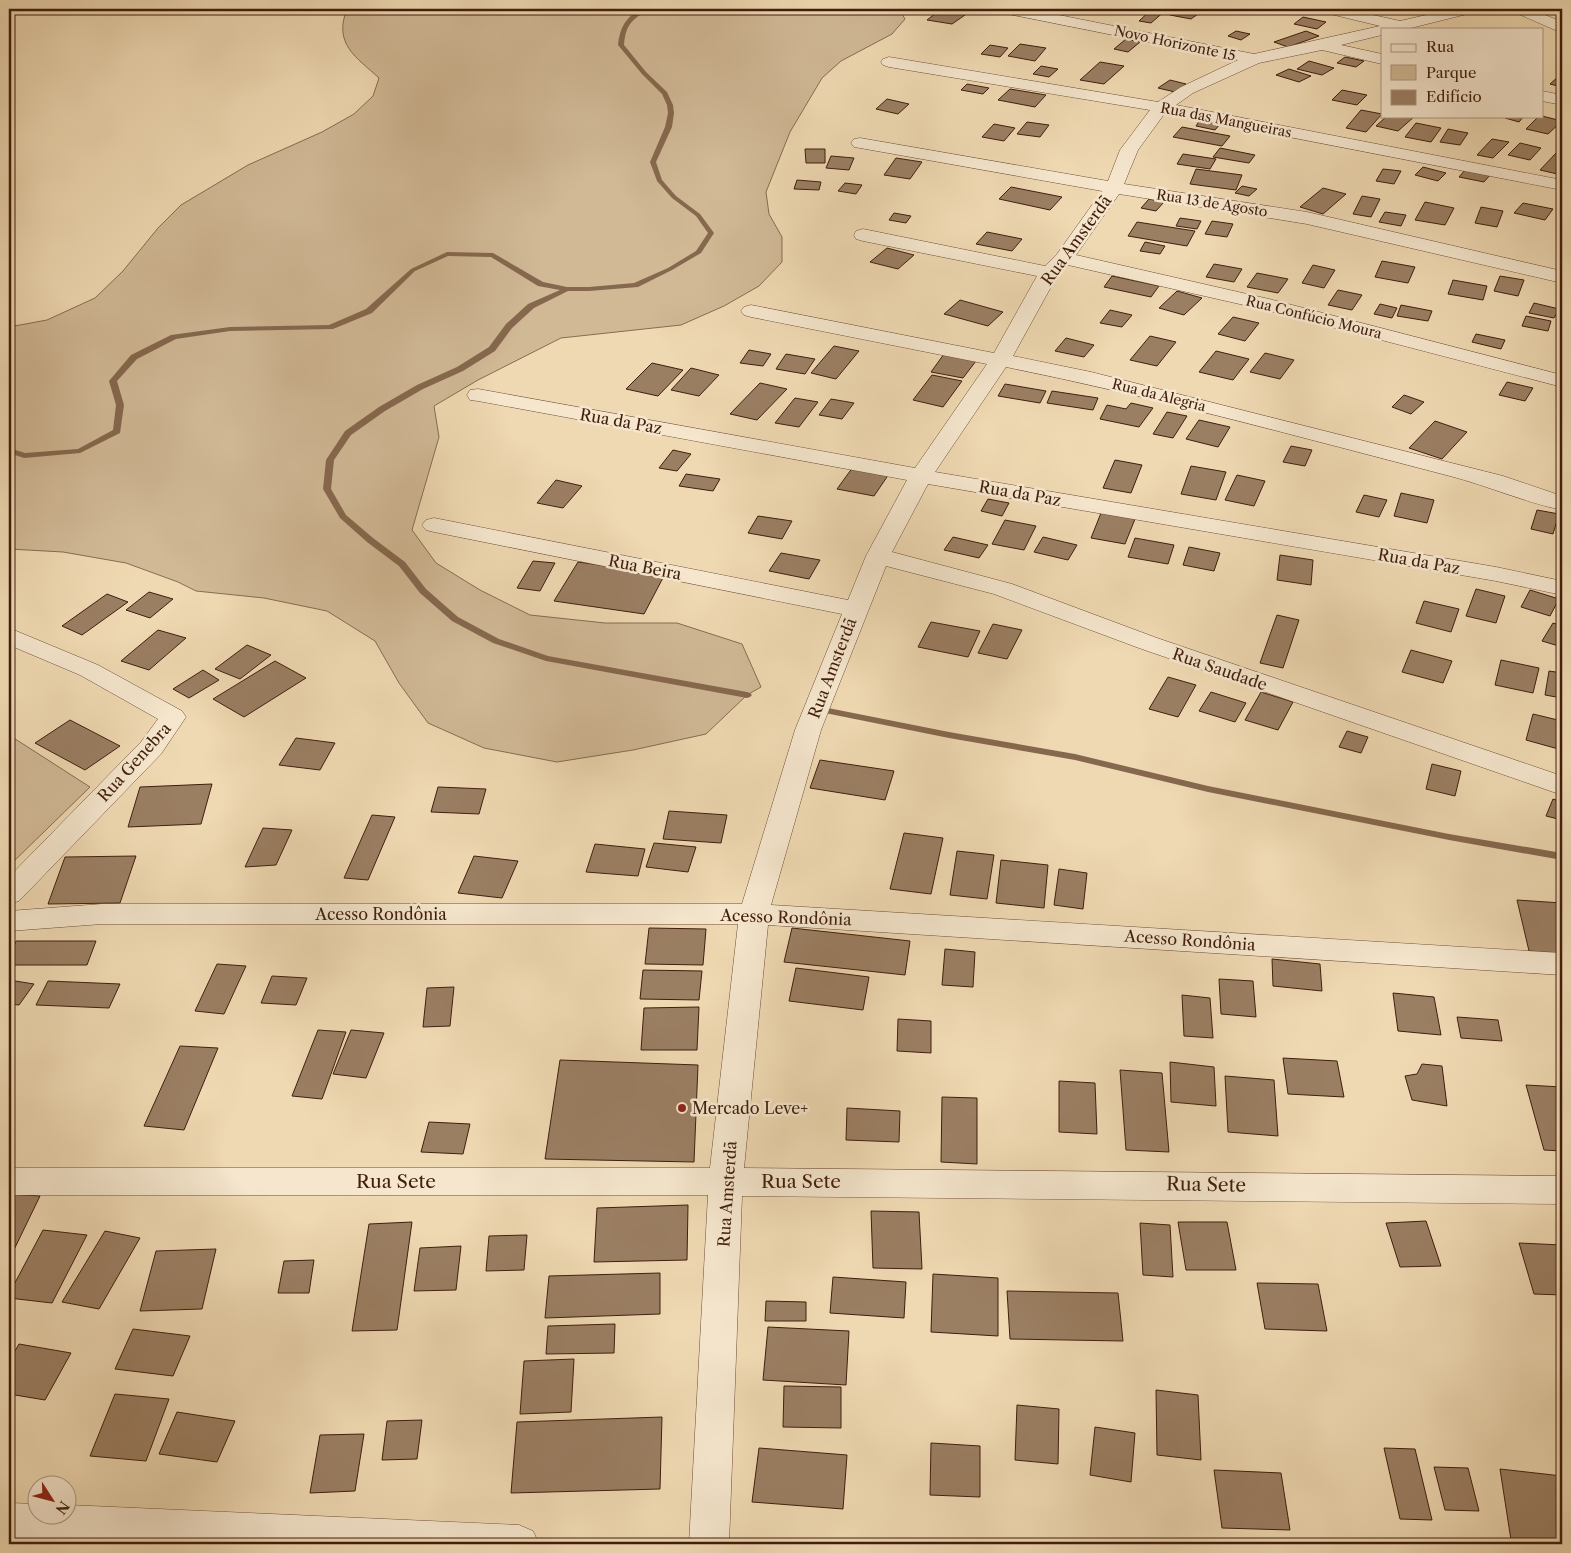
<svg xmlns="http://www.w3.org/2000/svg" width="1571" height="1553" font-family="'Libre Caslon Text',serif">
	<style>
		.green { fill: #d1b996; stroke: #886c52 }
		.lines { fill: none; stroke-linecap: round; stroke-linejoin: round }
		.stream { fill: #86684e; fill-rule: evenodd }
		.building { fill: #9b7f63; stroke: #401e0d }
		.minor-casing { stroke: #6c4d36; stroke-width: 1 }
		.minor { fill: #f5e6cd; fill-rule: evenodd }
		.poi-dot { fill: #8f2418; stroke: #f5e6cd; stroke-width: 2 }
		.labels { text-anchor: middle; stroke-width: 5; stroke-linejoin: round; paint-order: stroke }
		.far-street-label { font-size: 14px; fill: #401e0d; stroke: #f5e6cd }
		.street-label { font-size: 16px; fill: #401e0d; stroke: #f5e6cd }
		.poi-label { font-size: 16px; fill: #401e0d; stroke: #f5e6cd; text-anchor: start }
		.near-street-label { font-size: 19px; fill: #401e0d; stroke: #f5e6cd }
	</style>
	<rect width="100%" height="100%" fill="#efd9b2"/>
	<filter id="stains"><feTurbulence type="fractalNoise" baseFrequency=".004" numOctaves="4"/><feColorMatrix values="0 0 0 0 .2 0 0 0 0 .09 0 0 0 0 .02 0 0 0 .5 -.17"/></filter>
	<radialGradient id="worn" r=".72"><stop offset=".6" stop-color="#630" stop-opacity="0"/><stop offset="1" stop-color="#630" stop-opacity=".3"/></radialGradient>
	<path class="green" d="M347 9H899L905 19 892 34 841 61 822 78 790 132 766 192 769 214 782 237V262L759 286 724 306 681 325 561 338 478 380 434 406 439 437 412 530 436 563 480 590 530 615 605 623H677L742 644 761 687 747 695 706 734 633 750 557 762 484 748 428 723 399 683 375 641 327 611 264 598 196 591 178 582 126 563 63 552 9 549V327L47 320 95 298 123 271 158 228 181 205 248 165 322 132 354 114 373 96 379 78C356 57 333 44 347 9Z
		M9 735 90 787 9 866Z"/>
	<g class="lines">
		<path class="stream" d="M641 9H648C632 21 626 23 624 45L646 72 667 92 673 105 674 113 672 127 656 162 662 180 676 196 700 214 714 233 701 253 672 270 638 287 589 291H568L534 308 512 328 495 351 463 371 423 389 385 411 351 435 334 460 331 489 346 515 373 538 405 562 426 589 458 617 499 639 548 656 747 692 750 693 752 695 750 697 747 698 546 661 493 643 452 621 420 593 399 566 367 542 340 518 323 489 326 460 345 431 379 407 417 385 457 367 489 347 506 324 528 304 560 290 538 286 491 257 448 256 415 271 372 313 333 329 230 331 176 339 137 359 117 381 124 405 120 433 80 453 24 458 9 453V448L25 453 78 449 113 430 116 405 109 381 131 355 171 335 230 327 329 325 366 309 411 269 447 252 493 253 543 282 567 287H589L634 283 668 268 696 251 708 233 696 216 672 198 657 181 650 162 665 127 668 113 667 105 662 94 642 74 618 45C620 27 626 17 641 9Z
			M823 707 949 732 1075 754 1208 786 1449 834 1562 853V860L1449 840 1208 792 1075 760 949 738 820 712 818 710Z"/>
	</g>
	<path class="building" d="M1074 9H1100L1094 14 1073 10Z
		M1152 9 1166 10 1151 23 1139 21Z
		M940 10 965 15 952 24 927 20Z
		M1178 10 1198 14 1191 19 1170 15Z
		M1303 17 1326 22 1317 29 1294 24Z
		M1236 31 1250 34 1241 40 1228 36Z
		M1306 31 1319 36 1288 47 1274 42Z
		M1126 39 1140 42 1128 52 1114 49Z
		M1020 44 1046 48 1035 61 1008 56Z
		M990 45 1008 48 1000 57 981 54Z
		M1345 57 1364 61 1356 67 1337 63Z
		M1309 61 1334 68 1322 75 1297 69Z
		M1100 62 1124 66 1104 84 1080 80Z
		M1041 66 1058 69 1049 77 1033 74Z
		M1289 69 1311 76 1299 82 1276 75Z
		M1559 76H1562V87L1550 84Z
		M1170 80 1186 84 1175 92 1158 88Z
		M967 84 989 88 983 94 961 90Z
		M1010 89 1046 95 1035 107 998 100Z
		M1342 90 1367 95 1357 105 1332 100Z
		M887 99 909 104 898 114 876 109Z
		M1361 110 1382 114 1366 132 1346 128Z
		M1387 116H1415L1398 131 1376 126Z
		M1507 116H1524L1519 122 1505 118Z
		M1539 116H1542L1562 121 1548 134 1526 129Z
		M1200 120 1220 124 1215 130 1196 126Z
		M1027 122 1049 125 1040 137 1017 134Z
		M1416 123 1441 128 1431 142 1405 137Z
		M994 124 1015 128 1004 141 982 137Z
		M1182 127 1230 136 1222 146 1173 137Z
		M1448 129 1468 133 1460 145 1440 142Z
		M1492 139 1509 142 1493 158 1477 155Z
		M1520 143 1541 148 1530 160 1508 155Z
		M1220 148 1255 155 1249 163 1213 157Z
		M805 149H825V163H806Z
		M1557 152 1562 153V175L1540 170Z
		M1183 154 1216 159 1210 169 1177 164Z
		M831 156 854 158 849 170 826 168Z
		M896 158 922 162 910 179 884 175Z
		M1423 167 1446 173 1438 181 1415 175Z
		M1196 169 1242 175 1236 190 1190 184Z
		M1383 169 1401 171 1394 184 1376 181Z
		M1465 170 1490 175 1484 182 1459 177Z
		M797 180 821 182 819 190 794 189Z
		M845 183 862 185 856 194 838 191Z
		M1242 186 1257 189 1249 196 1235 193Z
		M1011 187 1062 197 1050 210 999 199Z
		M1323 188 1346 194 1323 214 1300 207Z
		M1362 196 1380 199 1371 217 1353 214Z
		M1149 199 1164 202 1156 211 1141 208Z
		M1425 202 1454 208 1445 225 1415 220Z
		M1523 203 1553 209 1545 220 1514 213Z
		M1481 207 1503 211 1497 227 1475 223Z
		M1385 212 1406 215 1401 226 1379 222Z
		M894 213 911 216 906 223 889 220Z
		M1180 218 1201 221 1197 229 1176 226Z
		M1212 221 1233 224 1227 237 1205 234Z
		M1137 222 1195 231 1187 246 1128 236Z
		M987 232 1022 239 1012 251 976 244Z
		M1145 242 1165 246 1160 254 1140 251Z
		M887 248 914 255 898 269 870 262Z
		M1382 261 1415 267 1408 283 1375 277Z
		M1214 264 1242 269 1234 282 1206 277Z
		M1313 265 1335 270 1324 288 1302 283Z
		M1257 273 1288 279 1278 293 1247 287Z
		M1112 276 1159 286 1151 297 1104 287Z
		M1500 276 1524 280 1518 296 1494 291Z
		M1453 280 1487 286 1483 300 1448 294Z
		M1338 290 1362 295 1352 310 1328 305Z
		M1177 291 1202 298 1184 315 1159 308Z
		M960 300 1003 312 988 326 944 314Z
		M1534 303 1559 309 1554 318 1529 313Z
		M1380 304 1397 308 1392 318 1374 314Z
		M1401 305 1432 311 1428 321 1397 316Z
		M1110 310 1132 315 1122 327 1100 323Z
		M1526 316 1551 321 1548 331 1522 326Z
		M1233 317 1259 323 1245 341 1218 334Z
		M1476 334 1505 340 1501 349 1472 342Z
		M1150 336 1176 342 1157 366 1130 360Z
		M1066 338 1094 345 1084 357 1055 351Z
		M834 346 859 351 836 379 811 373Z
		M749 350 771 354 763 366 740 363Z
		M1216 351 1249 359 1233 380 1199 372Z
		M1265 353 1294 360 1280 379 1250 372Z
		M786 354 815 359 805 374 776 369Z
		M944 354 976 361 963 378 931 372Z
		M652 363 683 370 658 396 626 389Z
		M691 368 719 375 699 396 671 390Z
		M932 375 962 381 943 407 913 400Z
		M1507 382 1533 388 1525 401 1499 395Z
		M760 383 787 389 757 420 730 414Z
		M1005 384 1046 391 1040 403 998 396Z
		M1052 391 1098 398 1093 410 1047 403Z
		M1404 395 1424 402 1411 414 1392 407Z
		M795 398 818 402 799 427 775 423Z
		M831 399 854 403 842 419 819 415Z
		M1131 403 1153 408 1139 427 1100 419 1107 405 1126 409Z
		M1167 412 1187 416 1173 438 1153 434Z
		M1199 420 1230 427 1218 447 1186 439Z
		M1435 421 1467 432 1442 459 1409 448Z
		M1291 446 1312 450 1305 466 1283 462Z
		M673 450 691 454 677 471 659 468Z
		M1115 460 1142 465 1131 493 1103 488Z
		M1191 466 1226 472 1216 500 1181 494Z
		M853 467 889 474 874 496 837 489Z
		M686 474 720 479 713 491 679 486Z
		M1237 475 1265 481 1254 506 1225 500Z
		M556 480 582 486 563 508 537 503Z
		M1401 493 1434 500 1427 523 1394 516Z
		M1364 495 1387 500 1379 517 1356 512Z
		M988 499 1009 503 1002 516 981 511Z
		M1537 510 1559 514 1553 534 1531 529Z
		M1101 513 1135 519 1125 544 1091 538Z
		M758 516 792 521 782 539 748 533Z
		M1005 520 1036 526 1024 550 992 544Z
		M953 537 988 545 979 558 944 550Z
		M1043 537 1077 545 1068 560 1034 552Z
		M1135 538 1174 545 1168 564 1128 557Z
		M1189 547 1220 553 1214 571 1183 565Z
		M781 553 820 560 809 579 769 571Z
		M1280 555 1313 560 1311 585 1277 580Z
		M533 561 555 563 540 591 517 588Z
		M578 562 665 574 644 614 554 601Z
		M1476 589 1505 596 1496 623 1466 616Z
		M1530 590 1559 599 1550 616 1521 607Z
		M149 592 173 599 150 618 126 610Z
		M107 594 128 602 82 635 62 626Z
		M1424 601 1459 609 1451 632 1416 623Z
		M1277 615 1299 620 1283 668 1260 663Z
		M931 622 980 631 968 657 918 647Z
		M1553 623 1562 626V647L1542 641Z
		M993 624 1022 630 1007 659 978 653Z
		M158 630 186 638 149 670 121 661Z
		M247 645 271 655 240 679 215 669Z
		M1411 650 1452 661 1443 683 1402 672Z
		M1501 660 1539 668 1533 693 1495 685Z
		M275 661 306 678 244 717 213 699Z
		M203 670 219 680 189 698 173 689Z
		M1549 671 1562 673V698L1545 695Z
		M1168 677 1196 685 1178 717 1149 709Z
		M1211 692 1246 703 1235 722 1199 711Z
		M1261 692 1293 702 1278 730 1245 720Z
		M1533 714 1562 721V750L1526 740Z
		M70 720 120 746 85 770 35 743Z
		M1347 731 1368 737 1361 753 1339 747Z
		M296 738 335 743 320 770 279 765Z
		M820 760 894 771 885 800 810 788Z
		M1432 764 1461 771 1455 796 1426 789Z
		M212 784 201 824 128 827 140 787Z
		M438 787 486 789 479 814 431 812Z
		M1553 799 1562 802V820L1546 816Z
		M669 811 727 815 721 843 663 839Z
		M372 815 395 817 368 880 344 878Z
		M263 828 292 830 276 865 245 867Z
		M904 833 943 838 931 894 890 889Z
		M654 843 696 847 688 872 646 867Z
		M595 844 645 849 638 876 586 872Z
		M957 851 994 855 987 899 950 895Z
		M136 856 120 903 48 904 65 857Z
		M474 856 518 861 502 898 458 893Z
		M1001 860 1048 865 1044 908 996 903Z
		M1059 869 1087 873 1083 909 1054 905Z
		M1517 900 1562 903V954L1529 951Z
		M649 928 706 929 703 965 645 964Z
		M792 928 910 941 905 975 784 962Z
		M16 941H96L87 965H9V958Z
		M945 949 975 952 973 987 942 985Z
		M1272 959 1320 964 1322 991 1273 986Z
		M217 964 246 966 224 1014 195 1011Z
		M796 968 869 977 863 1010 789 1001Z
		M643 970 702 971 699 1000 640 999Z
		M272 976 307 978 296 1005 261 1003Z
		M1219 979 1253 981 1256 1017 1221 1014Z
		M9 980 34 984 19 1005 9 1004Z
		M48 981 120 984 109 1008 36 1005Z
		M454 987 450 1026 423 1027 427 988Z
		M1393 993 1434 997 1441 1035 1398 1031Z
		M1182 995 1210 998 1213 1038 1184 1036Z
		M699 1007 697 1050H641L644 1008Z
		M1457 1017 1498 1020 1502 1041 1461 1038Z
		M898 1019 931 1021V1053L897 1051Z
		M318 1030 346 1032 322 1099 292 1096Z
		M351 1030 384 1033 366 1078 333 1074Z
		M180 1046 218 1048 184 1130 144 1126Z
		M1283 1058 1337 1061 1344 1097 1288 1094Z
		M560 1060 698 1065 694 1162 545 1159Z
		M1170 1062 1214 1067 1216 1106 1171 1102Z
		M1422 1064 1442 1066 1447 1106 1412 1100 1405 1076 1417 1074Z
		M1120 1070 1162 1073 1169 1152 1126 1150Z
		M1225 1076 1274 1080 1278 1136 1228 1132Z
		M1059 1081 1095 1083 1097 1134 1059 1132Z
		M1526 1085 1562 1087V1151L1544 1150Z
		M942 1097 977 1098V1164L941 1162Z
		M847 1108 900 1111 899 1142 846 1140Z
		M429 1122 470 1124 463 1154 421 1152Z
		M9 1194 40 1196 9 1260Z
		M688 1205 687 1260 594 1262 597 1208Z
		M871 1211 919 1212 922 1269 873 1268Z
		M1426 1221 1441 1266 1400 1267 1386 1223Z
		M412 1222 397 1330 352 1331 369 1224Z
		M1178 1222H1227L1236 1270H1186Z
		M1140 1223 1170 1225 1173 1277 1143 1275Z
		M43 1230 87 1235 52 1303 9 1298V1294Z
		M105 1231 140 1238 99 1309 62 1302Z
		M527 1235 524 1270 486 1271 489 1236Z
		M1519 1243 1562 1245V1295L1534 1294Z
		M461 1246 456 1290 414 1291 420 1248Z
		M216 1249 202 1309 140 1311 156 1251Z
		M314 1260 309 1293H278L284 1261Z
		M660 1273V1314L545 1318 549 1276Z
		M933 1274 998 1278V1336L931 1332Z
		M833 1277 906 1282 904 1318 830 1313Z
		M1257 1283 1318 1284 1327 1331 1265 1329Z
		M1007 1291 1118 1293 1123 1341 1010 1339Z
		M766 1301 806 1302V1321H765Z
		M615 1324 614 1353 546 1354 548 1326Z
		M768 1327 849 1331 846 1385 763 1380Z
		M133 1329 190 1336 173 1376 115 1369Z
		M19 1344 71 1353 45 1400 9 1394V1361Z
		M574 1359 571 1412 520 1414 524 1361Z
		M784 1386 841 1387V1428L783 1427Z
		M1156 1390 1198 1395 1201 1460 1157 1455Z
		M115 1394 169 1399 146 1461 90 1456Z
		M1017 1405 1059 1409 1058 1464 1015 1460Z
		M177 1412 235 1421 217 1462 159 1454Z
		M662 1417 660 1489 511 1493 517 1422Z
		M422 1420 417 1459 382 1460 387 1421Z
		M1095 1427 1135 1433 1131 1482 1090 1475Z
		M364 1434 355 1491 310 1493 320 1435Z
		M931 1443 980 1446V1497L930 1495Z
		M759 1448 847 1455 843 1509 752 1502Z
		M1384 1448 1415 1449 1432 1520 1400 1519Z
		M1434 1467 1468 1468 1479 1511 1445 1510Z
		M1500 1469 1562 1476V1544L1511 1540Z
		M1214 1470 1281 1473 1290 1530 1222 1528Z"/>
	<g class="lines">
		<g class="minor-casing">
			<path id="minor" d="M1000 9H1029L1254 54 1380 26 1322 12 1320 9H1346L1400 21 1452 9H1477L1475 12 1407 29H1382V35L1341 45 1382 54V64L1322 50 1259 63 1193 93 1176 105 1562 180V190L1165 113 1138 150 1124 184 1307 212 1562 271V283L1307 224 1119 194 1076 255 1269 299 1562 375V387L1266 310 1068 265 1057 276 1013 356 1091 372 1503 476 1562 496V510C1524 502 1488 486 1450 476 1303 438 1155 397 1006 367L935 472 1496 567 1562 581V595L1496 581 928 484 892 552 1012 584 1157 638 1562 776V795L1139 648 994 594 886 566 821 730 771 905 1562 953V975L768 925 744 1168 1562 1176V1204L742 1196 729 1544H689L708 1195H9V1168H710L738 924H102L9 931V911L102 904H742L795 730 842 614 434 532 426 530 422 525 426 520 434 518 848 600 866 556 907 480 478 401 470 400 467 395 470 390 478 389 915 468 987 364 751 317 744 315 741 311 744 307 751 305 994 353 1037 276 863 241 856 239 854 235 856 231 863 229 1045 266 1057 254 1102 191 860 148 854 147 851 143 854 139 860 138 1108 181 1120 150 1150 110 889 67 883 65 881 62 883 59 889 57 1158 102 1181 87 1238 60 1008 14 1003 12Z
				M1511 9H1531L1562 22V33L1514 12Z
				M1542 91 1562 95V105L1542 101Z
				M9 628 98 665 182 711 186 717 161 754 19 901 9 904V877L141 742 158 719 80 675 9 645Z
				M9 1503 38 1504V1516H68V1505L519 1525 533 1531 539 1544H119L9 1539Z"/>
		</g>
		<use href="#minor" class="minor"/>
	</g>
	<circle class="poi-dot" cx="682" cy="1108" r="5"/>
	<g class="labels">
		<g class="far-street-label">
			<text transform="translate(1175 43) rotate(12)" y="5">Novo Horizonte 15</text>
			<text transform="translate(1226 120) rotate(11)" y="5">Rua das Mangueiras</text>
			<text transform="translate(1212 203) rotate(9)" y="5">Rua 13 de Agosto</text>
			<text transform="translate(1314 317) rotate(14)" y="5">Rua Confúcio Moura</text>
			<text transform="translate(1159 395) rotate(14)" y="5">Rua da Alegria</text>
		</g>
		<g class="street-label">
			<text transform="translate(1076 240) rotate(-54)" y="6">Rua Amsterdã</text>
			<text transform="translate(621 421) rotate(10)" y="6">Rua da Paz</text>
			<text transform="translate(1020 493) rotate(10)" y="6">Rua da Paz</text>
			<text transform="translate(1419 561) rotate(10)" y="6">Rua da Paz</text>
			<text transform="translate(645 567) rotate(11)" y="6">Rua Beira</text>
			<text transform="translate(832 668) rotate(-69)" y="6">Rua Amsterdã</text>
			<text transform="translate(1220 669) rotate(19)" y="6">Rua Saudade</text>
			<text transform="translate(134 762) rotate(-48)" y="6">Rua Genebra</text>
			<text x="381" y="920">Acesso Rondônia</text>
			<text transform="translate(786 917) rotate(2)" y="6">Acesso Rondônia</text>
			<text transform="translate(1190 940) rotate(4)" y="6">Acesso Rondônia</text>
			<text transform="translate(727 1194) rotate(-86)" y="6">Rua Amsterdã</text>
		</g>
		<g class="poi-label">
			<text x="692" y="1114">Mercado Leve+</text>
		</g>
		<g class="near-street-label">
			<text x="396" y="1188">Rua Sete</text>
			<text x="801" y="1188">Rua Sete</text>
			<text transform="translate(1206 1184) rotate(1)" y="7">Rua Sete</text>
		</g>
	</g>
	<rect width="1571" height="1553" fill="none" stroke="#efd9b2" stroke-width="30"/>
	<rect x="10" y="10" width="1551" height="1533" fill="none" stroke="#401e0d" stroke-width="2.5"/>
	<rect x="15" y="15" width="1541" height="1523" fill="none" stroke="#401e0d"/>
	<rect x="1381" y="28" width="162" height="90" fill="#f5e6cd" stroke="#ad9680"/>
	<rect x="1391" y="44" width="25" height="8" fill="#f5e6cd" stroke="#ad9680"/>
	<text x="1426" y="52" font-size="15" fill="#401e0d">Rua</text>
	<rect x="1391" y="65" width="25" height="15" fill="#d1b996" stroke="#ad9680"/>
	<text x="1426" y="78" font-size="15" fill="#401e0d">Parque</text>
	<rect x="1391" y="90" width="25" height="15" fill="#9b7f63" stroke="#ad9680"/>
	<text x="1426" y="102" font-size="15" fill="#401e0d">Edifício</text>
	<g transform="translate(52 1500) rotate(126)"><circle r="24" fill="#f5e6cd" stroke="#ad9680"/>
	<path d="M0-4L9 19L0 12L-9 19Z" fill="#8f2418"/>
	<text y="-8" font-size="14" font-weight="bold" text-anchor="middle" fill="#401e0d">N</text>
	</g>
	<rect width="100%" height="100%" filter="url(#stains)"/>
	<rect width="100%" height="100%" fill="url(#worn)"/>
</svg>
